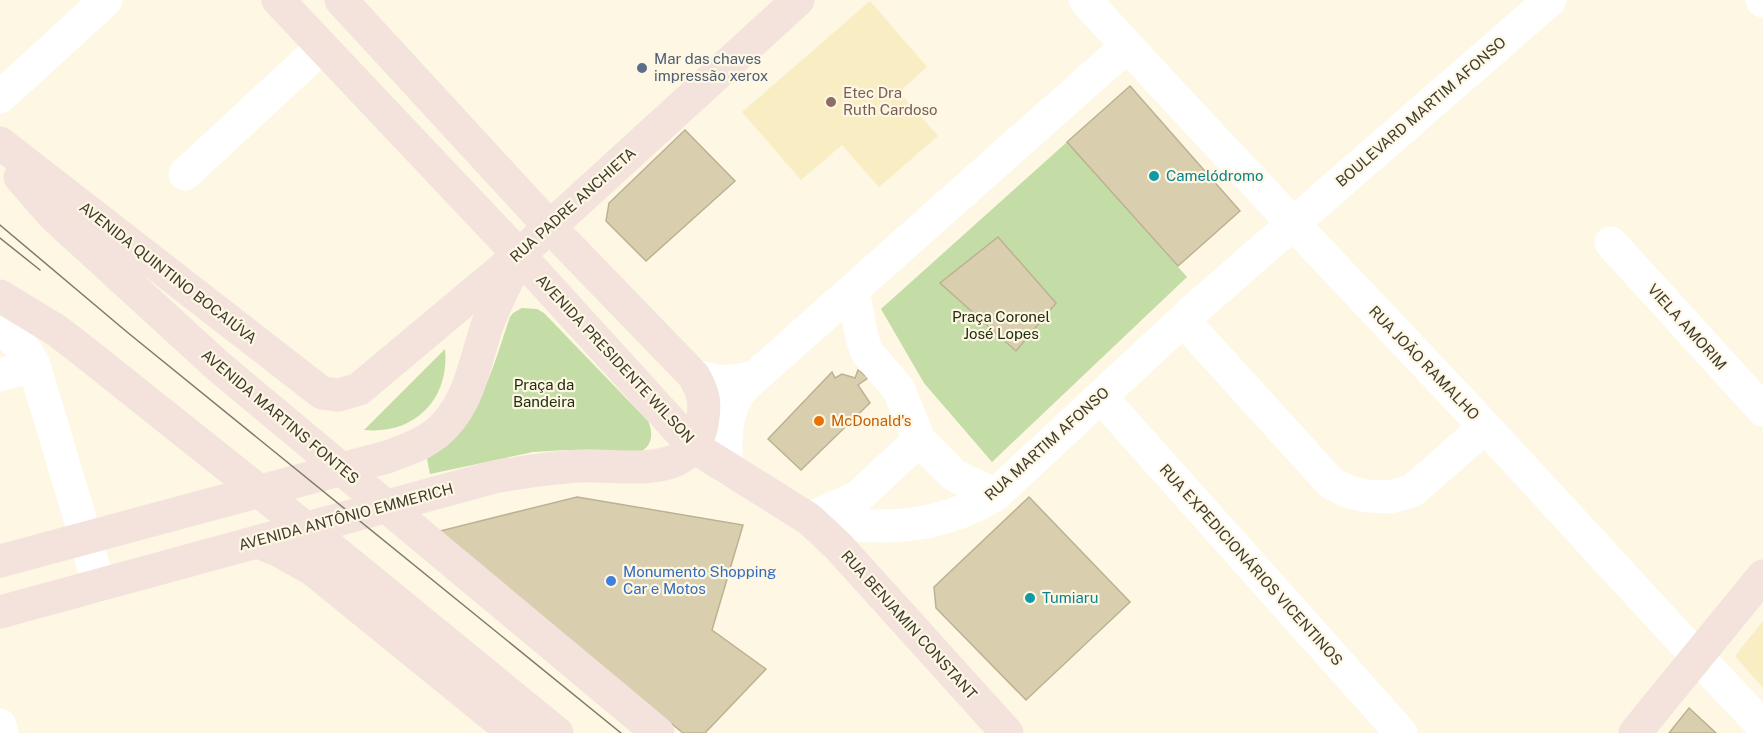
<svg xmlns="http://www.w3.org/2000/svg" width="1763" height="733" font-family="'Public Sans',sans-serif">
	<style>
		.built { fill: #f9edc4 }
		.green { fill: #c4dca5 }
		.building { fill: #d9cfaf; stroke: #bcb292; stroke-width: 1.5 }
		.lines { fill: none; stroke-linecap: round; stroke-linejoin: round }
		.minor { stroke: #fff; stroke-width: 33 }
		.major { stroke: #f3e3dc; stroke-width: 33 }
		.tram { stroke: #7f7b6b; stroke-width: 1.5 }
		.service-dot { fill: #5c6f8a; stroke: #fdf7e3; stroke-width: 2 }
		.education-dot { fill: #8d6e63; stroke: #fdf7e3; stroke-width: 2 }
		.culture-dot { fill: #0f9aa8; stroke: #fdf7e3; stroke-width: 2 }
		.food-dot { fill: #e8710a; stroke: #fdf7e3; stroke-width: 2 }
		.shop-dot { fill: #3f7fe0; stroke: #fdf7e3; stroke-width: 2 }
		.labels { text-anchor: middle; stroke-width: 4.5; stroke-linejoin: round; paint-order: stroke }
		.service-label { font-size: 15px; fill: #4e5e75; stroke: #fdf7e3; text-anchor: start }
		.education-label { font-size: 15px; fill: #785e54; stroke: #fdf7e3; text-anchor: start }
		.street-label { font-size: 15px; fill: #3f3b2e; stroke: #fdf7e3 }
		.culture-label { font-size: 15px; fill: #0d838f; stroke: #fdf7e3; text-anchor: start }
		.park-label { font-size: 15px; fill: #222e0e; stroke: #fdf7e3 }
		.food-label { font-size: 15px; fill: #c56008; stroke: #fdf7e3; text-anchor: start }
		.shop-label { font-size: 15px; fill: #366cbe; stroke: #fdf7e3; text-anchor: start }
	</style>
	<rect width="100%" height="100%" fill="#fdf7e3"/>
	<path class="built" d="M870 1 927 67 899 92 938 136 879 187 842 145 801 180 742 112Z
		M1763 621V688L1735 656Z"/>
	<path class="green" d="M1067 142 1187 277 992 462 924 383 881 309Z
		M522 308 537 309 544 313 648 421C654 434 652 447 638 453L565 450 533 452 430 474 427 459C479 426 491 372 510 317L513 313Z
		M445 349C450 400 414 435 364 430Z"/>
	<path class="building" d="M1130 86 1240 211 1178 266 1067 142Z
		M685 130 735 181 646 261 606 221 609 203Z
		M998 237 1056 303 1016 351 940 283Z
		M858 370 868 378 858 385 870 403 801 470 768 439 832 372 835 378 842 374 855 378Z
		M577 497 743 525 712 630 766 669 705 733H683L436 532Z
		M1029 497 1130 602 1026 700 936 608 934 587Z
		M1689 708 1716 733H1669Z"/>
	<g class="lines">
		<path class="minor" d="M1085 0C1216 144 1351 284 1484 426 1578 526 1668 628 1763 726
			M1762 0 1763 1
			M0 97 106 0
			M185 174 322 47
			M1611 243 1763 410
			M853 290 862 338 867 352 899 390 919 440 954 475 995 495
			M1183 320 1331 483 1349 492 1367 496 1390 497 1412 491 1485 427
			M0 327 26 351 34 365 86 539 98 586
			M0 375 34 365
			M694 376C719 382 732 384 756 376L1127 46
			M1101 397 1401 733
			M727 469C725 444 724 415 739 393 743 387 750 381 756 376
			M809 519C876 531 935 531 995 495L1196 308 1550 0
			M809 519 858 497 919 440
			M0 725 2 733"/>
		<path class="major" d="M278 0 519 255 694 447 809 519 838 546 1007 733
			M0 143 322 393 339 395 359 389 519 255 798 0
			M20 177 53 215 218 366 658 733
			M0 296 56 330 82 350 328 546 557 733
			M258 542 280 551 312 569 514 733
			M0 561 387 457C408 449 431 442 446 424 471 397 476 357 488 323 496 303 505 284 515 265
			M0 612 494 477C523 472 552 467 581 466 623 464 692 482 702 424 706 403 704 394 694 376L549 226 341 0
			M1635 733 1763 576"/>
		<path class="tram" d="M0 225 127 332 621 733
			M0 238 40 270"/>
	</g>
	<circle class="service-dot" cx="642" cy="68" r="6"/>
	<circle class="education-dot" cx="831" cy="102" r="6"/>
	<g class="culture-dot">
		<circle cx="1154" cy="176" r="6"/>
		<circle cx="1030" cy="598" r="6"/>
	</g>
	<circle class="food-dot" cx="819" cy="421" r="6"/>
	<circle class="shop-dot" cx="611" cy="581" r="6"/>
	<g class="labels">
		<g class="service-label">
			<text x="654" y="64">Mar das chaves<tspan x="654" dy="17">impressão xerox</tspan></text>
		</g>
		<g class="education-label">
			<text x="843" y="98">Etec Dra<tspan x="843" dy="17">Ruth Cardoso</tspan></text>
		</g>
		<g class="street-label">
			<text transform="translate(1421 112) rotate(-41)" y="5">BOULEVARD MARTIM AFONSO</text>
			<text transform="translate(573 205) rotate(-42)" y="5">RUA PADRE ANCHIETA</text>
			<text transform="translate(168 273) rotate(38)" y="5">AVENIDA QUINTINO BOCAIÚVA</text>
			<text transform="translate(1687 327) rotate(48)" y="5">VIELA AMORIM</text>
			<text transform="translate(615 359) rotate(47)" y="5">AVENIDA PRESIDENTE WILSON</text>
			<text transform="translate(1424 363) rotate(46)" y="5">RUA JOÃO RAMALHO</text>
			<text transform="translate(280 417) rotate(40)" y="5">AVENIDA MARTINS FONTES</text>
			<text transform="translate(1047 444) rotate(-42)" y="5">RUA MARTIM AFONSO</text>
			<text transform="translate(346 517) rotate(-15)" y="5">AVENIDA ANTÔNIO EMMERICH</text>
			<text transform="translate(1251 565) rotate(48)" y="5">RUA EXPEDICIONÁRIOS VICENTINOS</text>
			<text transform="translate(909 625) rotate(48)" y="5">RUA BENJAMIN CONSTANT</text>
		</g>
		<g class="culture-label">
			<text x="1166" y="181">Camelódromo</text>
			<text x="1042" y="603">Tumiaru</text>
		</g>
		<g class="park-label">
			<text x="1001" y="322">Praça Coronel<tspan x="1001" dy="17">José Lopes</tspan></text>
			<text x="544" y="390">Praça da<tspan x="544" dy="17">Bandeira</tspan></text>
		</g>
		<g class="food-label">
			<text x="831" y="426">McDonald's</text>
		</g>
		<g class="shop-label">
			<text x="623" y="577">Monumento Shopping<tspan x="623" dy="17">Car e Motos</tspan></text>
		</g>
	</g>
</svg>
